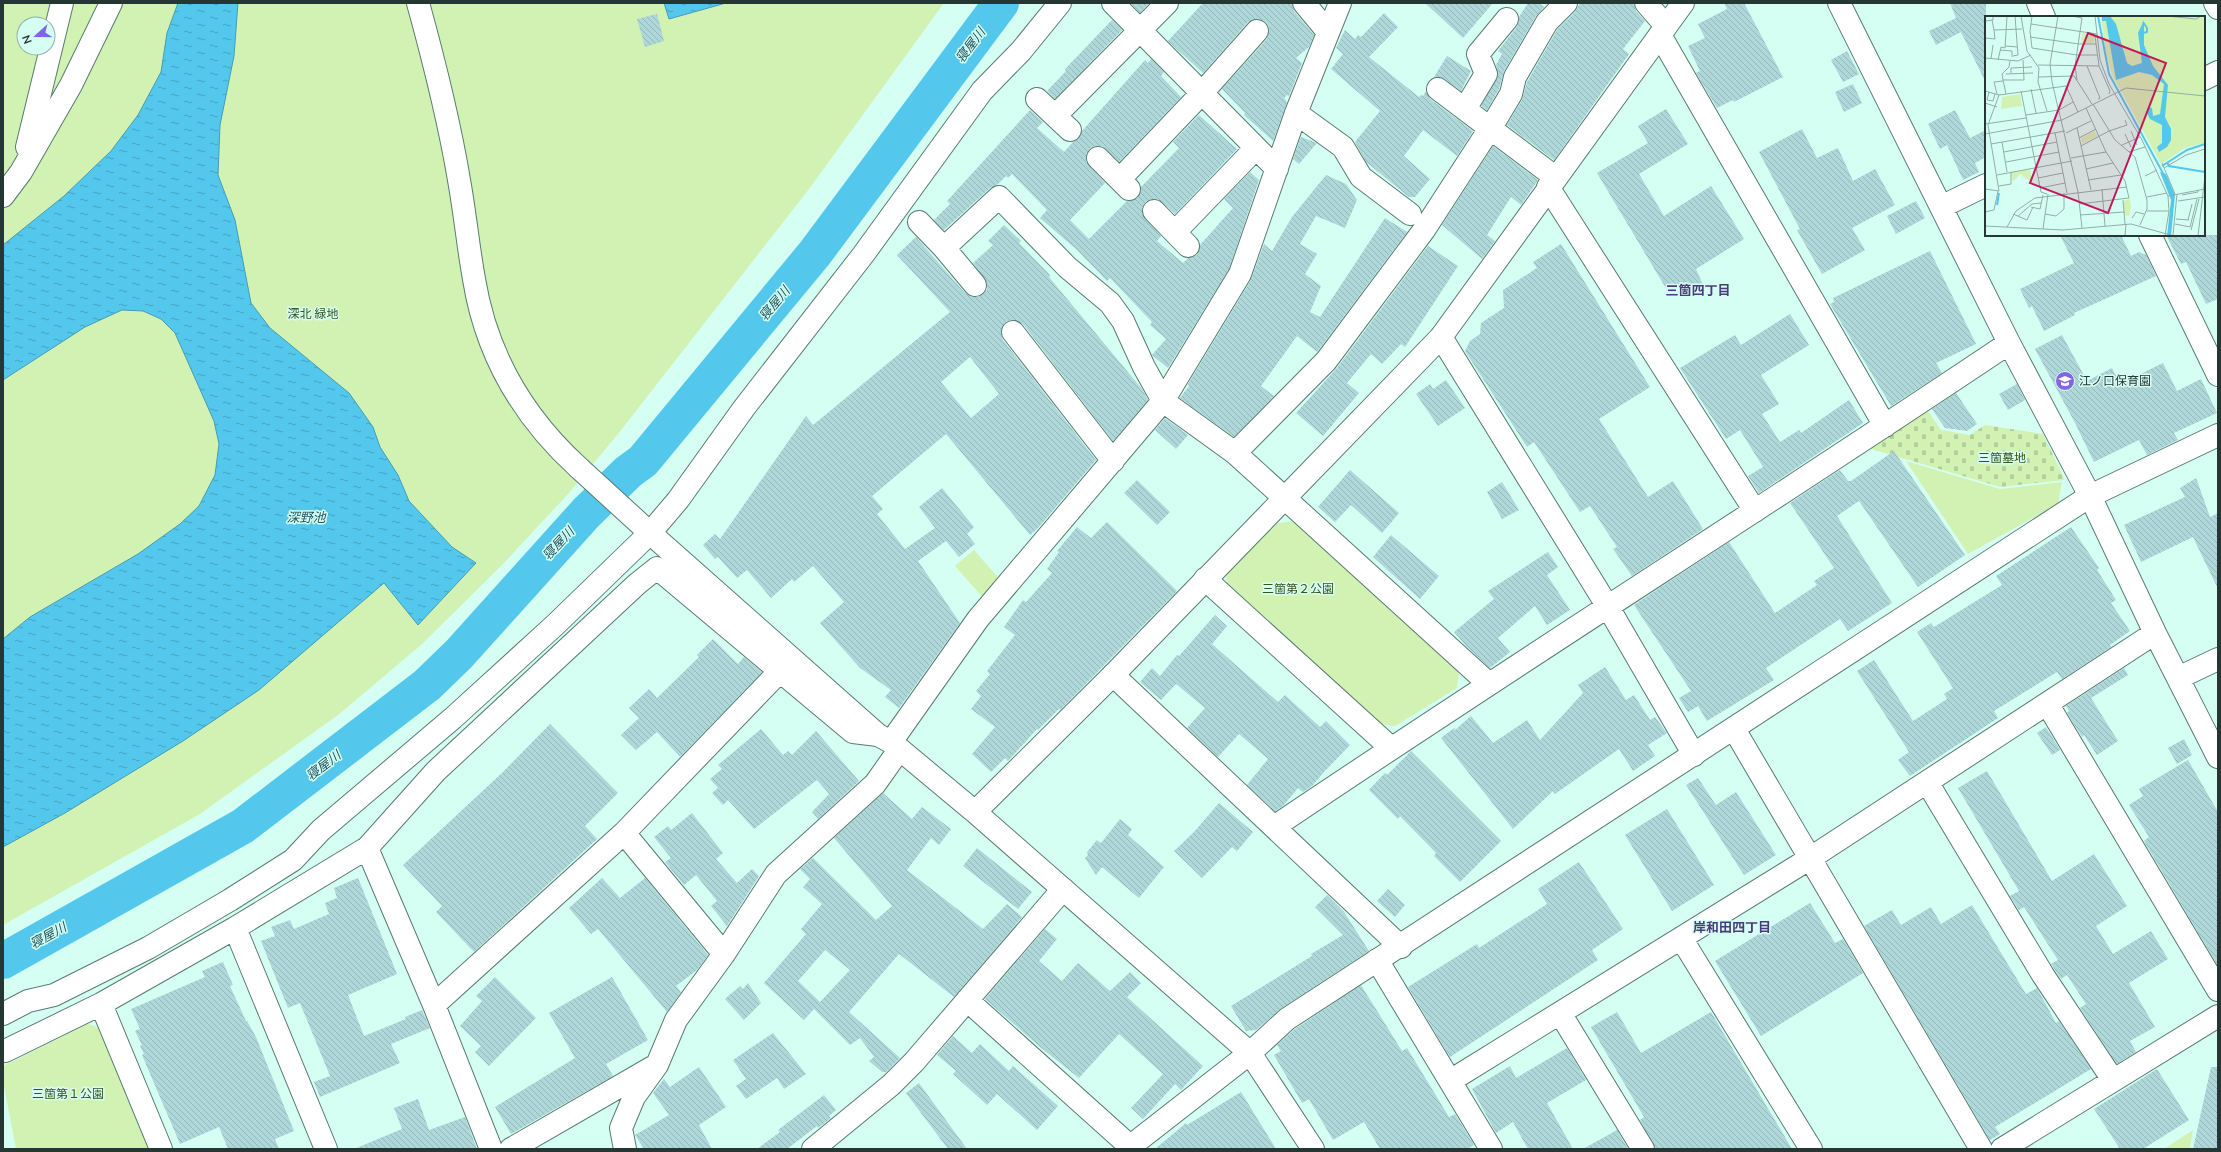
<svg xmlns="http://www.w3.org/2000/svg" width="2221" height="1152" font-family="Mulish,'Noto Sans JP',sans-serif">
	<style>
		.cemetery { fill: url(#cemetery-stones) }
		.green { fill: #d1f2b3; fill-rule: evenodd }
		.water { fill: url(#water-ripples); stroke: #469cb4 }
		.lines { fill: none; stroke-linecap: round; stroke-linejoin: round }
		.river { stroke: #54c8ec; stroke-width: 36 }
		.building { fill: url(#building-back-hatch); fill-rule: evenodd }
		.street-casing { stroke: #577b72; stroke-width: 24 }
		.secondary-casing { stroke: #577b72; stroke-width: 24 }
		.street { stroke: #fff; stroke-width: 22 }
		.secondary { stroke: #fff; stroke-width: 22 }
		.labels { text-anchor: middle; stroke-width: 3; stroke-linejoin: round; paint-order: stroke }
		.park-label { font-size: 12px; fill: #39521b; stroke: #d6fff3 }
		.poi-label { font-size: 12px; fill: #263632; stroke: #d6fff3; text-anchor: start }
		.water-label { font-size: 13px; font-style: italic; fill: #1f505f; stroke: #d6fff3 }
		.neighbourhood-label { font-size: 13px; font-weight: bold; fill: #493c79; stroke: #d6fff3 }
		.inset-river { fill: none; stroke: #54c8ec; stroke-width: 2 }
		.inset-road { fill: none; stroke: #90afa6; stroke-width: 1 }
		.view { fill: #c2185b; fill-opacity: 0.15; stroke: #c2185b; stroke-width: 2 }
		.inset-edge { fill: none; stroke: #263632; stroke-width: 2 }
	</style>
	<defs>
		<pattern id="cemetery-stones" width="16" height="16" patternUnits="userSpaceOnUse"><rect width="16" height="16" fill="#d1f2b3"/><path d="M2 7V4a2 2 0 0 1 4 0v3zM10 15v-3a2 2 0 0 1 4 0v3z" fill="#b3d09a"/></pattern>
		<pattern id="water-ripples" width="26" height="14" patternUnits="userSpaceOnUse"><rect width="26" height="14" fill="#54c8ec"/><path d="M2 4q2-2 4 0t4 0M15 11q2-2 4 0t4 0" fill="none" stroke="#45a3c0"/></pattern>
		<pattern id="building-back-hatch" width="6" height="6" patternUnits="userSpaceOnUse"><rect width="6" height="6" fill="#add7d9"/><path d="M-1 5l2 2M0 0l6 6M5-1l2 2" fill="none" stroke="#95b9bb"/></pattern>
	</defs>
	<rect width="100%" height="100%" fill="#d6fff3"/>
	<path class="cemetery" d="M1928 411 1941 430 1970 435 1985 425 2043 434 2065 480 2000 487 1868 448Z"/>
	<path class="green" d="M3 3H944L809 189 618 434 569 493 502 565 421 645 338 715 200 814 3 925ZM24 24H48V48H24Z
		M1906 461 2000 489 2062 482 2058 504 1968 554Z
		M1295 521 1459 672 1457 688 1395 726 1379 724 1227 589 1226 571 1278 523Z
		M974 550 1003 583 984 599 955 566Z
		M88 1024 100 1028 149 1149H16L3 1081V1066Z
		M2193 1130 2190 1149H2164Z"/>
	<path class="water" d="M178 3H238L234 56 220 125 218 175 235 220 251 303 270 328 349 393 373 427 380 447 398 475 409 501 452 547 476 563 418 625 384 583 259 690 183 741 65 813 3 847V639L30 617 138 554 180 524 199 506 215 475 219 444 214 421 175 333 161 319 143 311 122 310 85 327 3 380V245L64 196 111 151 138 115 161 72 167 33Z
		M664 3H726L669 19Z"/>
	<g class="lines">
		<path class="river" d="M3 961 243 826 427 685 459 654 586 513 628 472 643 461 815 253 1001 3"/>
	</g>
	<path class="building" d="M1131 3H1149L1140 13Z
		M1203 3H1292L1294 11 1314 35 1309 47 1296 58 1302 63 1289 96 1287 95 1284 98 1287 102 1273 141 1244 115 1245 113 1222 89 1267 39 1269 27 1266 22 1259 19 1248 22 1203 73 1168 41Z
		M1425 3H1493L1463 38Z
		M1528 3H1539L1544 7 1536 16 1504 71 1499 89 1487 110 1481 106 1498 75 1496 65 1502 54 1498 51 1517 27 1519 17Z
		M1580 3H1634L1636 11 1645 21 1623 49 1629 54 1554 160 1507 125 1522 100 1527 82 1557 30 1575 12Z
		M1724 3H1744L1783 77 1734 102 1733 100 1717 108 1696 73 1700 71 1688 46 1705 38 1698 24 1727 9Z
		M1950 3H1986V83L1961 32 1936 45 1929 31 1956 18Z
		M1384 13 1398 27 1369 57 1419 97 1421 95 1423 96 1426 91 1430 99 1473 131 1457 156 1423 130 1404 156 1430 179 1415 197H1409L1366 162 1355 142 1380 111 1331 69 1343 54 1336 48 1345 30 1355 39 1358 35 1361 37Z
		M657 14 664 41 645 47 637 19Z
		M1112 20 1122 30 1055 99 1047 91 1066 71 1065 69Z
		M1847 51 1859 74 1843 82 1831 60Z
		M1447 56 1471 71 1461 91 1445 79 1434 77Z
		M1151 59 1164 72 1161 76 1181 97 1119 162 1102 146H1095L1089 149 1086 155V162L1105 183 1070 220 1089 239 1127 201 1138 198 1141 187 1179 148 1173 142 1199 115 1237 149 1175 214 1158 199H1151L1145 202 1142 208V214L1161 236 1157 241 1183 263 1188 258 1197 255 1200 245 1233 208 1224 199 1250 172 1259 180 1229 269 1168 368 1152 355 1166 339 1150 325 1152 322 1110 278 1107 281 1077 250 1040 218 1047 210 1012 174 1008 178 1006 176 997 185 990 188 944 230 934 220 950 204 947 201 1030 110 1043 122 1037 128 1064 152 1073 142 1079 138 1082 131 1145 60 1148 63Z
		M1853 84 1862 103 1844 112 1835 92Z
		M1666 109 1688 144 1639 174 1664 216 1711 186 1744 239 1696 269 1703 285 1684 297 1677 284 1667 290 1597 173 1648 143 1638 126Z
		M1955 110 1970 138 1986 130V157L1975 163 1979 172 1963 180 1947 145 1940 149 1928 124Z
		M1802 129 1817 158 1838 148 1853 181 1875 169 1895 205 1852 228 1865 250 1822 274 1797 230 1800 229 1759 152Z
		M1301 137 1317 143 1299 164 1293 159Z
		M1493 146 1538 180 1521 205 1511 197 1487 235 1495 241 1482 259 1442 225Z
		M1326 175 1346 184 1357 200 1345 228 1316 216 1300 244 1317 254 1305 274 1321 286 1310 312 1320 317 1385 218 1407 232 1317 352 1297 336 1261 386 1274 396 1234 437 1180 398 1189 386 1188 384 1251 280 1264 244 1272 251 1292 217Z
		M1916 201 1925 218 1896 234 1887 216Z
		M1004 225 1021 241 1019 243 1050 275 1049 277 1142 389 1148 400 1113 441 1023 324 1012 320 1005 322 1001 333 1003 340 1096 460 1038 528 1030 535 946 434 872 496 883 509 877 514 905 549 935 528 919 507 942 488 974 527 967 534 975 544 959 557 946 541 918 561 960 623 899 708 885 697 891 690 860 668 820 623 844 602 813 566 794 582 792 579 771 598 747 570 737 578 718 557 715 559 703 545 715 534 720 539 806 416 813 425 950 312 897 255 916 237 965 293 971 297H978L987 290V283L973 263 993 245 988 241ZM970 357 999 394 971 418 941 382Z
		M2060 235H2121L2131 256 2139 252 2146 255 2156 276 2074 313 2075 315 2044 331 2032 306 2029 308 2020 289 2074 263Z
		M2166 235H2218V299L2206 304 2186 262 2181 264Z
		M1561 244 1650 387 1599 419 1648 497 1673 481 1703 529 1632 576 1613 549 1617 547 1590 506 1580 512 1534 442 1527 447 1465 351 1470 341 1480 334 1481 323 1504 308 1503 290 1537 268 1533 262Z
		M1428 246 1458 266 1405 347 1401 344 1382 364 1371 354 1347 383 1359 393 1323 436 1296 413 1337 368Z
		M1930 251 1976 344 1936 363 1942 373 1891 406 1830 304 1834 302 1833 298Z
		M1790 314 1809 345 1761 375 1779 404 1762 414 1780 442 1799 430 1801 433 1849 400 1863 423 1759 493 1748 476 1763 467 1740 430 1726 439 1680 368 1735 335 1741 345Z
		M2062 335 2087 381 2112 368 2120 384 2163 363 2177 391 2201 379 2217 413 2174 433 2178 440 2147 455 2139 440 2094 462 2074 421 2035 349Z
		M1446 380 1465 408 1438 426 1416 394 1430 384 1433 389Z
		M2017 384 2025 400 2008 410 1999 394Z
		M1956 393 1977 424 1967 431 1945 428 1932 409Z
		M1165 418 1188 435 1176 449 1155 430Z
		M1894 451 1965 555 1918 587 1859 501 1837 516 1892 603 1848 631 1840 619 1766 668 1774 680 1707 721 1698 706 1688 712 1679 698 1691 691 1634 605 1729 542 1775 613 1817 585 1814 581 1834 568 1790 503 1840 470 1848 481H1851Z
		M1350 470 1399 513 1382 533 1351 505 1335 522 1318 507Z
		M2196 478 2210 517 2218 513V589L2193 537 2141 562 2124 525 2185 497 2180 488Z
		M1137 480 1170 512 1157 525 1124 493Z
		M1502 482 1519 510 1502 519 1487 492Z
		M1107 522 1177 591 1060 710 1059 709 1038 730 1037 729 1008 761 1005 758 991 772 972 754 995 727 971 709 981 696 976 691 990 674 987 671 1015 635 1004 627 1023 600 1026 602 1052 573 1047 569 1059 552 1057 551 1077 527 1091 538Z
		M2071 527 2099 568 2097 570 2116 600 2111 603 2130 631 2110 645 2111 647 2062 679 2057 672 1994 711 1998 718 1910 776 1898 760 1909 752 1857 671 1874 660 1913 721 1947 699 1944 694 1953 688 1917 632 1931 623 1934 627 2002 585 1996 576Z
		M1391 535 1439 576 1420 599 1373 557Z
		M1548 552 1558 567 1547 575 1570 610 1547 625 1535 606 1498 638 1510 652 1490 668 1466 646 1454 632 1494 599 1488 591Z
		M1215 615 1227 626 1212 644 1278 702 1285 695 1320 727 1326 721 1350 745 1324 772 1312 786 1303 792 1298 788 1283 806 1275 811 1247 785 1268 759 1239 734 1218 757 1187 728 1205 708 1176 684 1161 700 1140 682 1152 668 1160 676 1177 655 1179 656Z
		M713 639 738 664 744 657 762 672 680 757 657 732 636 750 621 735 639 718 629 708 649 689 657 698 699 657 697 655Z
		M1605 667 1626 700 1634 695 1650 720 1655 717 1667 733 1648 745 1655 756 1633 771 1619 749 1555 794 1553 791 1513 829 1441 738 1454 728 1455 730 1471 716 1493 743 1527 720 1540 740 1583 693 1578 685Z
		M2124 668 2128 675 2091 698 2118 741 2097 755 2084 735 2082 737 2067 713 2069 711 2066 706Z
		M550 724 618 793 585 826 597 839 474 952 436 912 442 906 403 865 503 772Z
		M2046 727 2060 750 2052 755 2037 733Z
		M761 729 783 755 788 751 792 755 816 731 859 781 818 819 812 812 829 794 817 780 754 829 728 800 723 805 712 793 718 788 710 779 722 769 718 765Z
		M2184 739 2192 755 2177 764 2168 748Z
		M1411 751 1501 841 1460 882 1434 856 1436 853 1400 816 1398 819 1369 790 1385 773 1387 775Z
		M2188 760 2218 812V966L2144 841 2149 837 2129 805 2143 796 2139 789Z
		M1987 771 2052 881 2094 854 2127 906 2096 926 2113 954 2151 931 2168 959 2129 983 2155 1027 2130 1041 2136 1052 2117 1064 2080 1008 2086 1004 2067 975 2061 979 2051 964 2058 960 2024 907 2019 910 2010 896 2019 891 1958 788Z
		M1698 778 1716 805 1736 792 1776 855 1744 875 1686 785Z
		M883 793 912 819 922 807 951 829 939 845 931 838 907 870 983 929 1007 904 1022 917 954 997 899 954 849 1012 900 1058 886 1072H882L869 1061 874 1057 860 1038 850 1045 814 1009 804 1020 764 983 806 934 801 929 822 904 803 887 810 879 800 869 813 858 876 920 892 906 834 838ZM825 950 850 970 820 1002 798 981Z
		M1219 803 1253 832 1237 851 1232 847 1202 878 1174 851 1194 832Z
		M1667 809 1714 885 1672 911 1625 835Z
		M692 813 723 853 716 859 737 883 752 869 759 876 727 926 711 906 717 901 696 875 684 885 665 862 671 858 654 837 668 826 671 830Z
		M1120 819 1132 829 1128 835 1164 867 1139 898 1102 867 1096 875 1085 858 1088 855 1087 852 1097 840 1101 843Z
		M977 848 1032 892 1018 909 963 866Z
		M1579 862 1623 929 1592 950 1598 960 1450 1057 1408 987 1477 944 1479 948 1547 904 1538 889Z
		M358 878 397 974 348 995 364 1036 406 1019 405 1017 422 1010 430 1028 391 1044 400 1063 320 1097 314 1082 330 1076 300 1003 288 1008 261 941 275 936 271 927 290 920 294 929 329 914 325 903 337 898 334 888Z
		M602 878 620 898 645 878 708 955 697 970 676 986 681 992 667 1012 598 929 591 934 569 908Z
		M1388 889 1405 905 1395 917 1377 901Z
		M1327 895 1344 912 1369 951 1280 1009 1256 1030 1246 1031 1231 1006 1312 956 1311 954 1343 935 1315 907Z
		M1810 903 1835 943 1843 939 1863 973 1761 1036 1715 961Z
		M1972 905 2026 994 2037 988 2056 1023 2059 1021 2091 1069 1995 1127 2000 1134 1990 1140 1864 926 1892 910 1901 925 1931 907 1941 924Z
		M1045 929 1057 939 1039 961 1062 981 1078 963 1110 991 1130 972 1141 983 1127 997 1203 1066 1181 1090 1175 1084 1143 1119 1131 1108 1163 1074 1119 1034 1079 1078 1040 1047 985 999Z
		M223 962 233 985 230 986 246 1021H247L256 1037 294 1131 275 1139 279 1149H228L219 1127 180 1144 142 1055 144 1054 140 1046 142 1045 135 1031 140 1029 131 1009 205 977 202 971Z
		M495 977 536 1018 489 1066 475 1052 481 1046 460 1026 482 1001 476 996Z
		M612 977 648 1040 606 1064 613 1076 511 1134 495 1107 575 1058 549 1013Z
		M748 983 761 1003 744 1020 725 999 740 986 743 989Z
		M1361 985 1402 1051 1407 1048 1449 1117 1455 1114 1474 1145 1467 1149H1380L1364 1122 1333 1140 1309 1099 1302 1103 1274 1055 1281 1051 1277 1045 1295 1029Z
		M1617 1012 1641 1053 1711 1012 1792 1149H1655L1640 1120 1644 1117 1591 1027Z
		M773 1033 806 1074 784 1089 777 1078 746 1099 736 1086 746 1079 733 1060Z
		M953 1036 972 1053 980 1044 1009 1071 1013 1066 1058 1106 1037 1130 997 1094 987 1105 953 1074 956 1071 937 1055Z
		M1567 1048 1586 1080 1547 1103 1573 1149H1528L1513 1122 1496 1133 1472 1089 1510 1066 1516 1078Z
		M699 1067 726 1107 699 1125 712 1149H644L635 1135 669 1115 653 1093 664 1079 670 1087Z
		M2211 1067H2218V1149H2193Z
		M2157 1069 2189 1120 2143 1149H2120L2094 1109Z
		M919 1083 967 1149H948L906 1093Z
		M1241 1092 1276 1149H1155L1186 1123 1187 1125Z
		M824 1095 836 1110 829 1116 831 1118 818 1128 817 1126 787 1149H757L780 1132 778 1130Z
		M418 1099 429 1130 465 1117 477 1149H354L402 1129 394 1108Z
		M1617 1130 1628 1149H1583Z"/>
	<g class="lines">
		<g class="street-casing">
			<path id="street" d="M1113 3 1277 169
				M1304 3 1328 32
				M1646 3 1666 26
				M1839 3 2009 343 2090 496 2155 633 2218 757
				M2038 3 2044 17
				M2215 3 2218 8
				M1660 35 1885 426
				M2204 79 2218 72
				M1438 89 1555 177
				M1037 99 1070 130
				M1465 109 1486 74 1478 54 1507 19
				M1296 113 1343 147 1361 177 1410 214
				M1055 116 1167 3
				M27 147 62 3
				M1098 158 1129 189
				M1120 179 1202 93 1257 31
				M1548 187 1755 511
				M3 196 21 172 71 85 111 3
				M1941 207 1986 185
				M1154 211 1188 246
				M919 222 944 248 975 285
				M1175 232 1256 148
				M2150 235 2218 375
				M944 248 999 197 1067 267 1110 303 1123 321 1144 367 1163 401 1235 453 1489 684
				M1013 332 1113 461
				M1441 337 1608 607 1694 755
				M1235 453 1326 361 1424 230 1496 119 1511 94 1515 77 1547 22 1566 3
				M1205 579 1391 748
				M1113 675 1401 947
				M2178 678 2218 659
				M2048 705 2218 990
				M1734 729 1981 1149
				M891 742 978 619 1163 401 1240 274 1296 113 1340 3
				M1927 782 2043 975 2113 1080
				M1274 827C1517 663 1766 506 2009 343
				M624 833 724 954
				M367 848 434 1005 491 1149
				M235 928 326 1149
				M1681 938 1811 1149
				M1377 960 1491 1149
				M967 1000 1133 1149
				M101 1004 161 1149
				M434 1005 624 833 780 671 853 732 878 735
				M1560 1013 1643 1149
				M3 1014 28 1001 54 995 148 948 230 900 293 860 321 830 453 718 555 625 650 533 579 468
				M5 1051 101 1004 235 928 367 848 436 771 637 584 657 568 780 671
				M1450 1081 1809 859 2155 633
				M511 1149 653 1067
				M625 1149 621 1128 634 1097 657 1065 676 1020 724 954 776 874 875 784 899 750
				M813 1149 891 1085 914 1062 1063 889
				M2002 1149 2218 1016"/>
		</g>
		<g class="secondary-casing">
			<path id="secondary" d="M418 3C434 61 449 120 459 180 465 213 468 246 474 279 486 354 523 417 579 468
				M1060 3 1021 51 982 91 863 255 744 408 678 500 650 533 878 735 891 742 975 812 1250 1053 1313 1149
				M975 812 1113 675 1441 337 1683 3
				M1127 1149 1250 1053 1287 1019 2090 496 2218 435"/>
		</g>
		<use href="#street" class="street"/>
		<use href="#secondary" class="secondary"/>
	</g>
	<defs>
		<g id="school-disc" transform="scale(1)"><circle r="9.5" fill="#8266e1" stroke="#d6fff3"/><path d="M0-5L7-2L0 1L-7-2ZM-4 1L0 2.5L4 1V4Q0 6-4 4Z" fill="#fff"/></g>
	</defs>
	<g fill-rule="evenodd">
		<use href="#school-disc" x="2065" y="381"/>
	</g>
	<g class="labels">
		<g class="park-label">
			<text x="313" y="318">深北 緑地</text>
			<text x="2002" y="462">三箇墓地</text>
			<text x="1298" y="593">三箇第２公園</text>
			<text x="68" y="1098">三箇第１公園</text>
		</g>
		<g class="poi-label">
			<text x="2079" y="385">江ノ口保育園</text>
		</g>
		<g class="water-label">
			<text transform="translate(970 45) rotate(-53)" y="5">寝屋川</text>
			<text transform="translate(774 303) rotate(-50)" y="5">寝屋川</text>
			<text x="306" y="522">深野池</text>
			<text transform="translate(558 543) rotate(-47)" y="5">寝屋川</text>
			<text transform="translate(323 765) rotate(-37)" y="5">寝屋川</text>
			<text transform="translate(48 935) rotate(-29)" y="5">寝屋川</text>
		</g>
		<g class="neighbourhood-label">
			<text x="1698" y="295">三箇四丁目</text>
			<text x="1732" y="932">岸和田四丁目</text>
		</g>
	</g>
	<g transform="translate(1985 16)">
		<rect width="220" height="220" fill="#d6fff3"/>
		<path d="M116 0H220V127L200 132 176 148 127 59 121 39ZM97 17 109 19V27H96ZM35 78 37 90 16 93 17 81ZM109 115 113 120 97 128 96 122ZM45 153 47 166 35 158 28 166 26 156ZM145 183 146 190 144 200 139 199V185Z" fill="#d1f2b3"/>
		<path d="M125 0 131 8 142 47 147 50 157 47 153 17 159 4V29L168 50 183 69 180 101 186 113V124L182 131 174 136 172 131 177 127V109L165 103 162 97 164 91 167 92 168 100 175 98 179 68 167 59 154 56 131 64 121 5H117V1ZM175 156 181 158 190 179 186 220H182L186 184Z" fill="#54c8ec"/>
		<path class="inset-river" d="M113 0 124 58 179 159M158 17 162 16V12L158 6M182 146 184 150 220 156M177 150 202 134 220 128M12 189 14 177"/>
		<path class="inset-road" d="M36 0 42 35 54 52 53 66 62 95M47 0 45 15 47 32 92 39H112M73 0 65 48 67 66 93 176 97 212M87 0 97 2 90 50 92 64M110 0 115 44 124 68 157 124 183 180 184 195 180 220M182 0 211 3 216 0M7 4 9 14 37 13M0 5 8 4V0M46 8 112 18M110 20 114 50 125 75 124 78M45 21 94 28H111M0 26 1 22 10 23 9 14M20 30 33 31M15 34 27 35V41M28 40 33 39 30 0M0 42 33 45 46 39M6 43 8 29M13 44 16 31 20 32 22 0M53 49 114 50M102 50 115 82 113 83M26 57V52L47 51M21 58 48 57M53 61 89 60 107 88M18 64 17 58 24 51 25 45M46 73 51 97M0 75 14 79 81 70 93 96M36 75 56 176 62 178M4 76 2 84 8 85 10 78M12 78 9 66 18 65M21 78 18 64H39L38 44M0 87 12 91M108 88 130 124 150 141 162 184V193L155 209M41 99 74 94 88 86M0 108 41 102M92 112 106 174M146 115 152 129M70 117 82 177M81 117 106 105M0 118 77 104 141 72 220 80M140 118 146 131M94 122 111 113M17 126 22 156M6 128 80 115M137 129 155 121M96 130 124 115 142 109 140 104M19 136 72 126M144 136 160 131M86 142 121 136M21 146 74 136M177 147 190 178M179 152 201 139 220 133M101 153 128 147M12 159 87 145M160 160 172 154M53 162 78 157M103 164 136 159M14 170 26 168V156M55 172 80 167M0 173 14 175 3 109 14 79M117 173 120 210M197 179 213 176V174M183 180 220 173M162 181 182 177M138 184 140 208M193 185 220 181M94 188 144 182 140 165 121 136 101 92M46 191 55 193 58 179M162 195H184M0 196 9 194 13 175M28 198 42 204 48 191M60 198 71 200 79 193V177M95 199 139 196M33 200 47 188 56 187M147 202 151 196 159 198M191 203 204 204M203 204 207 188M141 208 140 219 143 220M190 208 205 211 212 183M0 210 78 214 146 208 189 220M22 211 31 195 50 182 142 171M58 213 63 178M206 214 214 183M188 219 192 178M213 220 220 160"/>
		<path class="view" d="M103 17 181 47 123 197 45 167Z"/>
		<rect width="220" height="220" class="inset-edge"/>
	</g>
	<rect width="2221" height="1152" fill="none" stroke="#263632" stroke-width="8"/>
	<g transform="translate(36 36) rotate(249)"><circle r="19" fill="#d6fff3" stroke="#90afa6"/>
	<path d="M0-3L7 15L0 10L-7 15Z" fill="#8266e1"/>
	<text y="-6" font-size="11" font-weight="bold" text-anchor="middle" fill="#263632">N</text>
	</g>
</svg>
